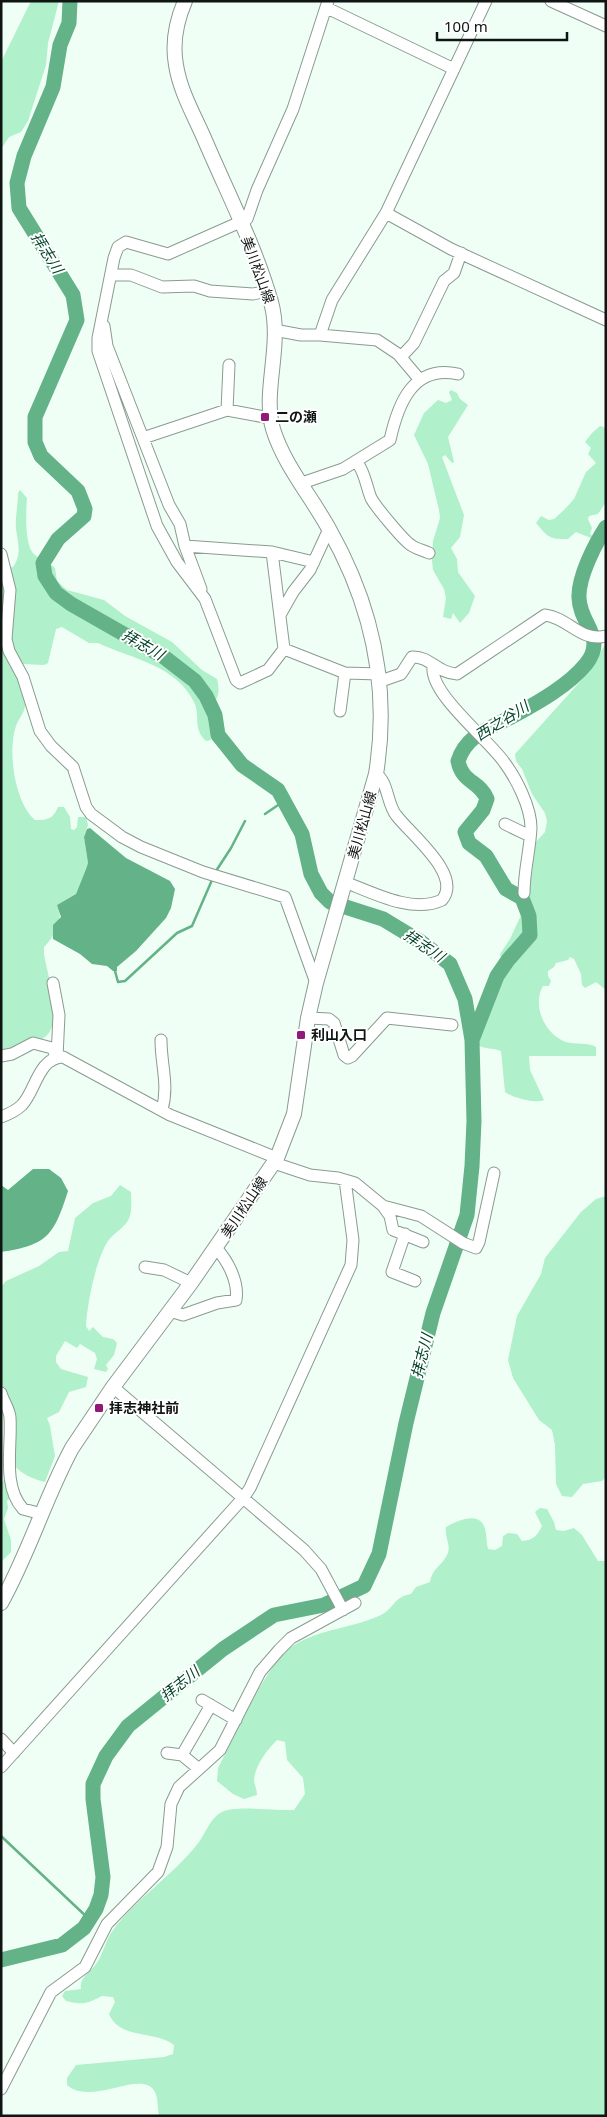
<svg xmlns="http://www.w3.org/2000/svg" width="607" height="2117" font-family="'Noto Sans','Noto Sans JP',sans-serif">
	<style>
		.green { fill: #b0f0ca }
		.water { fill: #64b287 }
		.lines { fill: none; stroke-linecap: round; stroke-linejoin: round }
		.stream { stroke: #64b287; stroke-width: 2.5 }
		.river { stroke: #64b287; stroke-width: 15 }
		.minor-casing { stroke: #8a9b90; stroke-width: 13 }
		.major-casing { stroke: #8a9b90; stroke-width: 16 }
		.minor { stroke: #fff; stroke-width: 11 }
		.major { stroke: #fff; stroke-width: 14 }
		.poi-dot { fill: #911a78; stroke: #fff; stroke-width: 2 }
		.labels { text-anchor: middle; stroke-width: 4; stroke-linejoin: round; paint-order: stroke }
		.street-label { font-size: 14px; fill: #0f1512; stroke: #fff }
		.poi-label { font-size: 14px; font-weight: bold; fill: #0f1512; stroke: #fff; text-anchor: start }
		.water-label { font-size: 15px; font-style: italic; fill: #034529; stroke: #fff }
	</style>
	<rect width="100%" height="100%" fill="#f0fff5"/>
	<path class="green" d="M31 1H59L48 43 46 65 28 121 21 132 9 137 1 149V62Z
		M451 390 457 393 460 399 468 405 448 437 454 462 452 463 445 455 442 457 464 515 460 537 451 548 457 559 458 572 475 596 469 613 460 623 453 613 451 619 443 617 446 598 444 589 433 570 432 560 433 541 440 518 439 510 428 464 414 435 424 413 438 400 446 403 452 400 449 392Z
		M600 426 606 428V502L598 514 589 516 588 519 592 528 590 534 600 542C602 559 581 579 583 603 584 611 593 621 589 629 582 627 579 621 577 614 566 580 591 566 591 538L576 532 568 539C549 540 547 536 536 523L541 516 549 520 554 519 564 510 574 499 586 472 596 463 588 454 591 448 585 442 592 433Z
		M20 490 27 498C26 511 24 547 35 555 41 560 49 562 55 568L57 581 67 590 104 600 125 616 172 642 202 670 217 679C222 698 214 699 209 715 207 723 211 732 211 740L206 741C192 728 201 716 194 702 176 665 132 659 98 643H89L62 627 56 629 48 663 44 665 23 664 16 672C19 682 25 694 25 705 25 713 18 719 16 726 7 751 15 803 35 820 48 820 53 819 58 807H64L70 817 71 829 74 830 77 827 78 817H86L88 825 84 837 88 863 86 869 76 894 57 905C65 919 54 937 44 947V954C47 974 64 1022 45 1037 35 1045 14 1048 1 1052V566L2 569 13 567C22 555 18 543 16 529 15 518 18 505 18 493Z
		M606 643V990L596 982 585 988 582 985 581 974 574 959 570 957 568 960 556 963 554 967 548 971V976L551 981 549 986H543C532 1005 544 1034 566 1042 575 1045 588 1042 596 1047V1056H529L530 1070 544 1100C537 1104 511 1097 505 1092L501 1051C493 1048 484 1049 477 1045L476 1040 504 970 500 954 510 939 522 913 527 898 534 844 545 832 547 821 545 813 532 794 522 769 516 761 515 754 586 675Z
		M120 1185 131 1192C131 1201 133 1214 127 1222 122 1229 113 1234 108 1241 96 1259 87 1304 86 1326L89 1331 93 1327 103 1337 113 1339 117 1343 114 1355 106 1365 108 1369 106 1372 94 1369 97 1359 95 1353 80 1344 77 1348 65 1341 56 1356V1362L61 1369 88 1377 86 1387 69 1392 59 1412 47 1418 50 1426 55 1456 45 1482C35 1480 21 1474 14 1465L1 1383V1287L6 1281 39 1266 59 1252 68 1251 75 1218 93 1203 111 1196Z
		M606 1196V1477L602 1481 583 1484 572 1497 562 1496 556 1484 555 1445 552 1430 539 1420 513 1378 508 1360 517 1316 541 1274 545 1258 581 1212 596 1199Z
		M5 1477 11 1496 7 1501 8 1508 4 1519 11 1540V1552L1 1562V1485Z
		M540 1508 547 1509 554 1522 556 1530 564 1531 574 1528 582 1535 598 1561H606V2116H159C157 2107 159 2097 153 2089 138 2071 90 2106 67 2085V2078L76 2065 164 2057 173 2054 174 2045C155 2030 120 2040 109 2014L115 2002 113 1997 102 1996C86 2004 84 2005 66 2001L62 1996 65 1991 81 1989C79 1977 90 1973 96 1964 103 1955 105 1942 111 1933 136 1898 173 1876 199 1842 206 1832 211 1817 222 1812 236 1805 275 1811 294 1810L305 1794 303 1778 287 1760 285 1742 277 1740C267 1750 256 1764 254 1779 254 1784 257 1789 257 1795L244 1799 233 1794 217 1781 218 1768 223 1758C240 1728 266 1663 294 1645 320 1629 353 1628 381 1615 394 1609 393 1597 411 1594L416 1587 430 1582C433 1567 441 1567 447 1555 452 1546 444 1537 446 1527 457 1521 480 1510 485 1529 487 1535 486 1542 488 1549L495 1550 502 1546 503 1536 508 1533 517 1534 522 1541C533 1540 537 1536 542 1526L535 1512Z"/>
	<path class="water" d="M90 828 126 858 170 881 175 889 171 908 166 918 136 951 117 967V971H113L107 966 92 964 80 954 53 939V925L61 917 57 905 76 894 86 869 88 863 84 837 87 829Z
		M33 1169H49L61 1178 68 1191C54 1235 48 1245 1 1252V1185L8 1190Z"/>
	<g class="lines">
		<path class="stream" d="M265 814 284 801
			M216 871 231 848 245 821
			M115 971 118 982 125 981 177 933 192 926 212 880
			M1 1836 90 1920"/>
		<path class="river" d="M472 1040 497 976 508 960 530 935 529 916 522 898 506 889 486 856 469 843 465 832 483 810 487 799C480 781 462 783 458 761 467 733 492 728 515 715 539 702 569 685 586 664 607 637 580 625 579 598 578 577 595 544 606 527
			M1 1960 62 1945 84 1928 96 1909 101 1895 103 1877 93 1799V1784L106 1756 128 1726 223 1649 274 1615 324 1605 364 1586 379 1554 406 1423 433 1313 467 1215 472 1166 474 1121 472 1040 465 999 450 964 421 942 383 919 330 902 321 893 311 874 302 834 278 790 242 765 218 735 215 715 206 696 195 681 164 657 71 604 56 593 45 576 43 563 58 539 84 516 85 509 78 491 41 456 35 442V417L77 320 73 295 19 208 17 183 24 156 53 87 60 45 69 23 70 1"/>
		<g class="minor-casing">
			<path id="minor" d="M328 1 293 109 257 190 247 219 168 254 126 242 118 247 114 258 98 338V351L157 526 177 562 205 599 236 680 240 683 268 670 284 649 345 673 380 674
				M551 1 606 26
				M327 8 454 69
				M386 213 451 249 606 320
				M111 275H131L162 287 194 286 210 291 253 294 267 291
				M104 326 107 346 169 505 180 524 185 546 272 552 284 649
				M274 330 301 335H320L332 300 386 213 486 1
				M320 335 377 340 398 354 420 380
				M401 357 414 343 444 281 454 273 461 253
				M227 410 229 365
				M143 438 227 410 270 418
				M357 462C365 473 366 485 371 498 375 506 404 541 411 545 416 549 423 550 429 553
				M302 483 343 469 390 440C398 404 413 364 458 374
				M185 546 201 589
				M272 552 314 562
				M1 554 10 590 6 639 9 651 23 677 40 731 51 746 73 767 86 807 91 814 122 837 141 847 203 872 285 897 316 983
				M280 615 293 592 310 570 329 529
				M433 667C430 694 488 739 504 762 516 778 531 807 531 828 530 850 524 871 524 893
				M381 681 401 674 412 657C430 656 437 673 457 674L545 615C569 618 580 642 606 636
				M340 711 345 673
				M505 824 530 836
				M345 882C373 893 413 914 442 900 463 875 411 835 396 815 387 804 388 781 376 774
				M53 983 59 1015 57 1057
				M308 1018 329 1019 334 1023 344 1055 348 1058 352 1056 387 1018 452 1025
				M161 1040C161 1065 169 1085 162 1110
				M1 1056 12 1054 33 1043 52 1048 57 1057
				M1 1117C9 1114 16 1111 22 1105 36 1090 38 1058 63 1057L170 1115 277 1158
				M274 1163 310 1175 338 1178 355 1183 383 1206 421 1216 463 1243 476 1248 479 1242 494 1173
				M383 1206 390 1216 393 1230 423 1242
				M405 1234 392 1272 415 1281
				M145 1267 164 1270 191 1283
				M170 1311 183 1315 217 1303 236 1300C239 1282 228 1261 216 1248
				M113 1387 304 1550 321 1569 343 1610
				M1 1393C3 1401 10 1410 10 1418 12 1447 2 1486 23 1509L42 1514
				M202 1700 236 1720
				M1 1739 14 1753
				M167 1753 182 1755 199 1769
				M182 1755 211 1705
				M1 1767 244 1497 250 1488 351 1265 353 1240 345 1180
				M1 2089 51 1992 85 1967 107 1924 158 1872 167 1847 171 1804 179 1787 220 1750 260 1672 279 1650 291 1638 355 1603"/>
		</g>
		<g class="major-casing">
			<path id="major" d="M1 1603C29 1553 45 1498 72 1448L113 1387 191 1283 277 1158 294 1114 308 1018 316 983 376 774C390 688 372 605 329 529 311 496 284 465 273 429 262 391 283 345 271 302 255 246 227 192 204 138 194 115 180 91 176 65 172 43 176 22 185 1"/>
		</g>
		<use href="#minor" class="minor"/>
		<use href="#major" class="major"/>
	</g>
	<g class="poi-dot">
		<rect x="260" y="412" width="10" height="10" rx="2.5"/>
		<rect x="296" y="1030" width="10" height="10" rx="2.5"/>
		<rect x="94" y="1403" width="10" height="10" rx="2.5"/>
	</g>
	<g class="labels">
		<g class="street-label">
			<text transform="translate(258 270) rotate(70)" y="5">美川松山線</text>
			<text transform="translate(362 825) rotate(-74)" y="5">美川松山線</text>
			<text transform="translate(244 1207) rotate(-56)" y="5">美川松山線</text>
		</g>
		<g class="poi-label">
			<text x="275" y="422">二の瀬</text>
			<text x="311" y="1040">利山入口</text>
			<text x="109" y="1413">拝志神社前</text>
		</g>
		<g class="water-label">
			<text transform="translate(47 253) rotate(58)" y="5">拝志川</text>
			<text transform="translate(143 645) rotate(30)" y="5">拝志川</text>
			<text transform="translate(502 721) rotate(-32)" y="5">西之谷川</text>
			<text transform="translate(424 946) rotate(34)" y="5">拝志川</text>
			<text transform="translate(422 1356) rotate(-76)" y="5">拝志川</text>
			<text transform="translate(180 1684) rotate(-39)" y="5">拝志川</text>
		</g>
	</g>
	<rect width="607" height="2117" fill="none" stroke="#0f1512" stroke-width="5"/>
	<path d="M437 32v8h130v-8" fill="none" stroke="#0f1512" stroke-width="2.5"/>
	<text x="444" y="32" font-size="15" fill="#0f1512" stroke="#ffffff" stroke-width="4" paint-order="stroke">100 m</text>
</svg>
